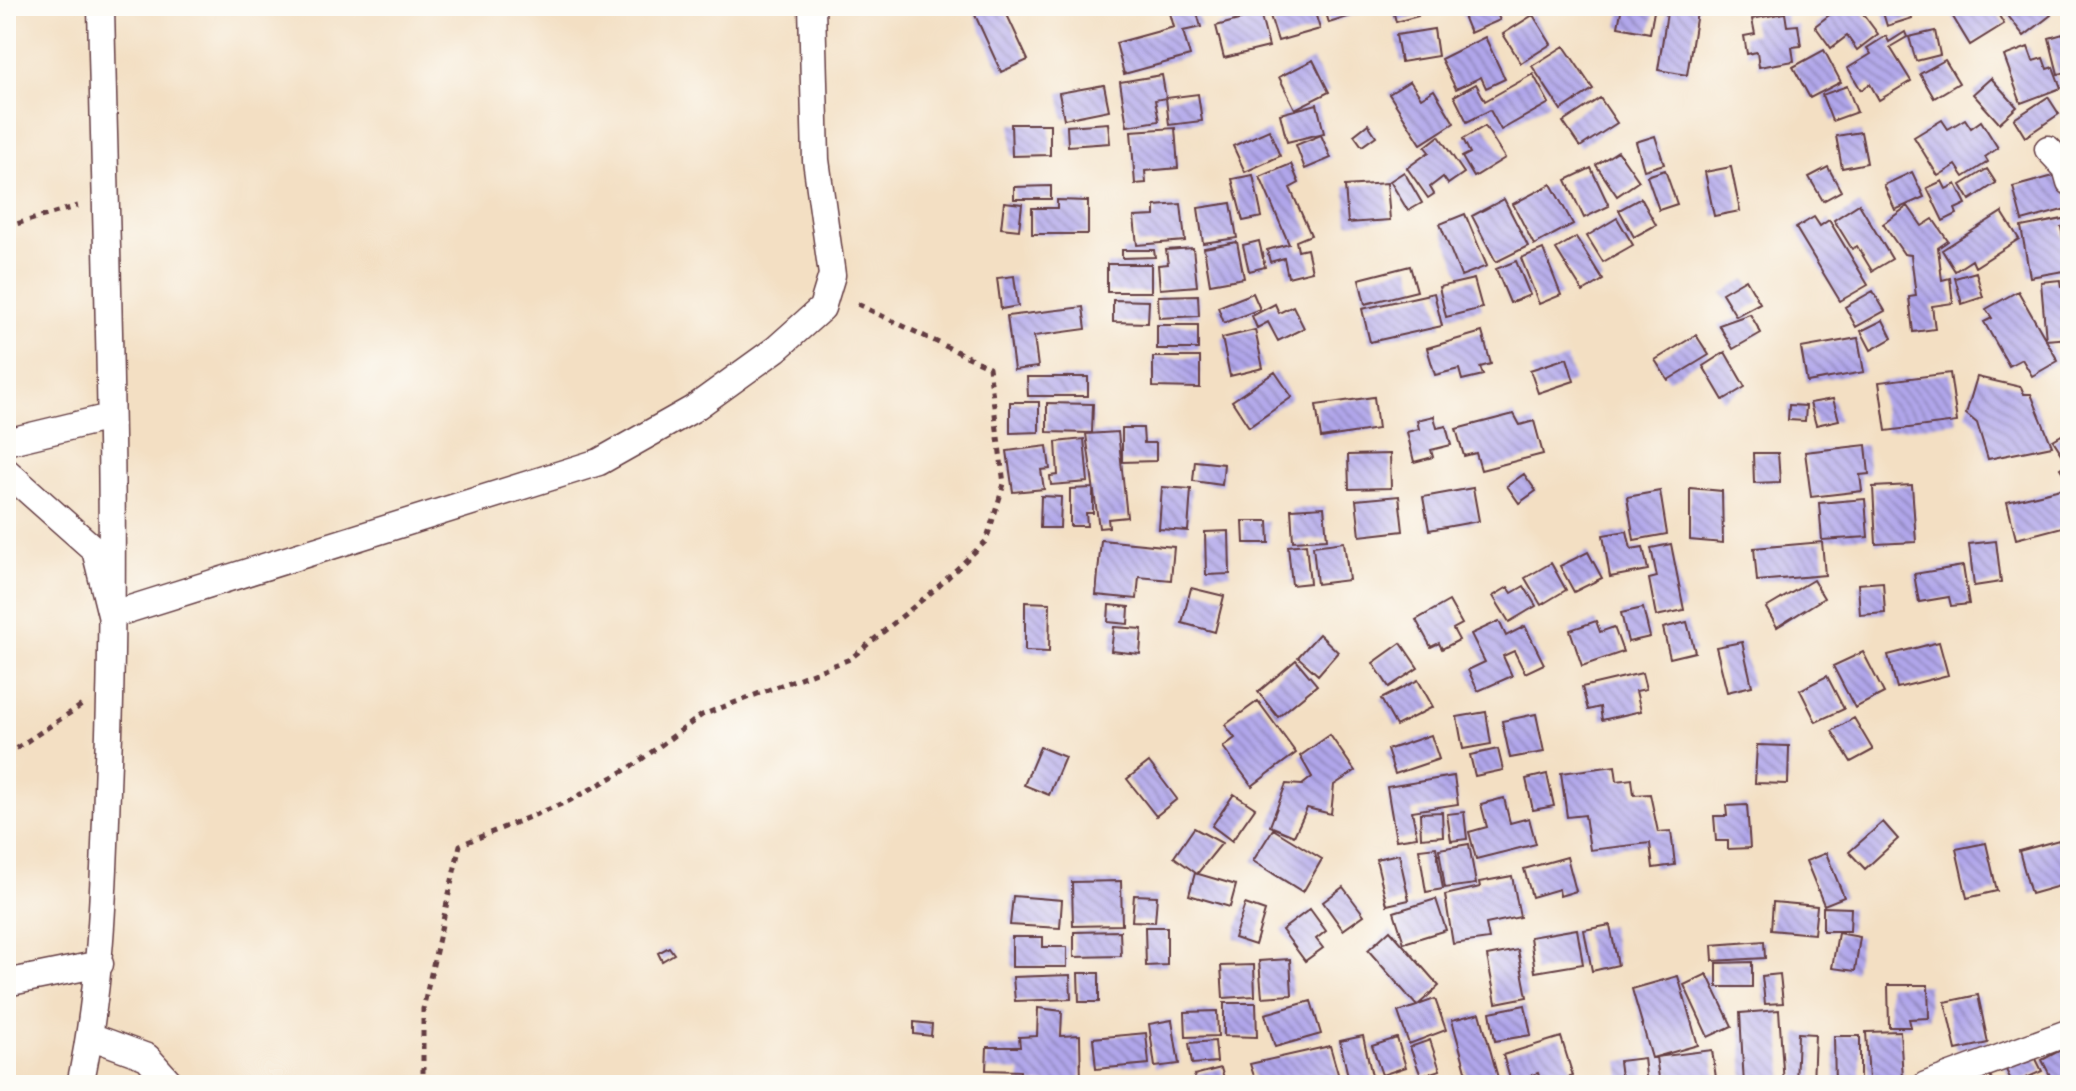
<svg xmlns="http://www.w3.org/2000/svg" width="2076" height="1091" font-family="'Playpen Sans',sans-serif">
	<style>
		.building { fill: url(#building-back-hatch) }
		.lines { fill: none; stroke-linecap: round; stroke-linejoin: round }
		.minor-casing { stroke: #633c42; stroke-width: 29 }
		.path { stroke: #633c42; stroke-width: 5; stroke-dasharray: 6 6; stroke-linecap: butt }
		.minor { stroke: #fff; stroke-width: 26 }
	</style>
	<defs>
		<pattern id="building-back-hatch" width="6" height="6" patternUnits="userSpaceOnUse" patternTransform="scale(2)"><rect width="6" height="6" fill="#b0a6ea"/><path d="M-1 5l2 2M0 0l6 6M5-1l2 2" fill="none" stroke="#9187be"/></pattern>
	</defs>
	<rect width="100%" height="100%" fill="#fdfcf7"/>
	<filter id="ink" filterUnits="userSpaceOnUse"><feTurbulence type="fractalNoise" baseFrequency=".0125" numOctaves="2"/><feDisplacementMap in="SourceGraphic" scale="16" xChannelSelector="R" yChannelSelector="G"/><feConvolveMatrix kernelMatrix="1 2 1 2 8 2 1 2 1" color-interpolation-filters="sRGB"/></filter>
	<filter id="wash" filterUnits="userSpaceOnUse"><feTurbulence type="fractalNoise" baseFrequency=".006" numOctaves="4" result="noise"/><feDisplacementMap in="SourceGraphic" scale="32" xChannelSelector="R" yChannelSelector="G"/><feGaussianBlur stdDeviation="1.8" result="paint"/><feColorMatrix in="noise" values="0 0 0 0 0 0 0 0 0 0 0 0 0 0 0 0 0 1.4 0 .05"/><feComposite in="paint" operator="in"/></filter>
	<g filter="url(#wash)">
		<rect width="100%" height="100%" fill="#f3dfc3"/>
		<g id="blocks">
			<path class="building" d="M995 6H1003L1028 60 1001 72 975 15Z
				M1168 6H1195L1201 27 1183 31 1190 56 1124 74 1116 43 1174 27Z
				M1267 6H1313L1320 29 1278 41Z
				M1324 6H1379V7L1329 23Z
				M1392 6H1416L1418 16 1396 22Z
				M1459 6H1493L1500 20 1470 33Z
				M1622 6H1655L1650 33 1618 27Z
				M1668 6H1698L1687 75 1658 70Z
				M1750 6H1793V8L1751 12Z
				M1841 6H1857L1878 34 1857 50 1847 36 1831 48 1815 26Z
				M1881 6H1908L1912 18 1887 26Z
				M1971 6H1993L2004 24 1970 45 1953 17Z
				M2005 6H2044L2051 15 2024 36 2002 8Z
				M1259 9 1269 47 1224 58 1216 26 1246 18 1244 13Z
				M1785 13 1787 26 1798 25 1801 46 1792 47 1794 61 1759 67 1757 52 1747 54 1744 36 1755 34 1752 19Z
				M1533 15 1551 44 1521 63 1503 34Z
				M1434 29 1438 56 1401 62 1396 35Z
				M1935 31 1940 55 1916 61 1909 37Z
				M1905 32 1907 37 1890 47 1911 81 1879 100 1870 84 1861 90 1848 68 1871 54 1867 48 1886 36 1889 42Z
				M2070 32V72L2058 74 2049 38Z
				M1485 37 1505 79 1486 88 1481 77 1456 89 1441 59Z
				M1564 46 1593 89 1561 110 1532 66Z
				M2028 47 2033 61 2043 58 2047 69 2053 67 2061 88 2021 103 2004 56Z
				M1824 50 1841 82 1810 98 1793 67Z
				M1313 60 1329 92 1295 109 1279 77Z
				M1945 60 1959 83 1934 98 1920 74Z
				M1533 74 1549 103 1501 130 1490 110 1467 122 1454 96 1476 84 1485 101Z
				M1162 75 1166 98 1155 100 1159 121 1127 126 1120 82Z
				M1991 78 2017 107 1999 123 1973 94Z
				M1410 81 1421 98 1434 90 1454 123 1421 144 1389 94Z
				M1104 85 1109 110 1064 119 1059 93Z
				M1847 86 1857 112 1832 121 1822 95Z
				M1198 94 1202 121 1169 125 1166 98Z
				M2048 97 2059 114 2025 137 2014 119Z
				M1600 98 1617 123 1580 147 1563 122Z
				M1317 104 1324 133 1287 142 1280 114Z
				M1965 119 1971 128 1981 121 1998 148 1985 157 1988 162 1964 177 1956 165 1938 176 1914 137 1942 120 1948 129Z
				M1108 123 1110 143 1068 146 1067 126Z
				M1011 124H1050V155L1012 156Z
				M1368 124 1376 136 1362 146 1354 135Z
				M1485 126 1505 158 1474 177 1462 157 1470 153 1463 139Z
				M1175 128 1178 168 1145 171 1146 183 1135 184 1131 131Z
				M1269 130 1280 156 1245 172 1233 146Z
				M1861 132 1867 163 1842 168 1836 136Z
				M1321 135 1331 158 1305 169 1296 145Z
				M1439 136 1464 173 1448 184 1443 177 1430 187 1434 194 1428 198 1407 168 1429 152 1425 147Z
				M1655 136 1664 164 1644 170 1636 142Z
				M1618 151 1639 181 1617 196 1596 165Z
				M1291 164 1299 183 1290 188 1311 235 1296 241 1298 251 1307 249 1312 271 1288 277 1284 258 1270 262 1267 250 1289 244 1260 177Z
				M1731 167 1740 211 1714 216 1705 172Z
				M1828 167 1841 191 1823 201 1809 177Z
				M1591 168 1609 206 1584 218 1566 180Z
				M1987 169 1996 183 1970 200 1961 185Z
				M1665 170 1677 204 1659 210 1647 176Z
				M1404 172 1422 203 1408 211 1390 181Z
				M1912 172 1924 197 1895 210 1884 185Z
				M2061 174 2070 208 2022 221 2013 187Z
				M1253 175 1262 217 1243 221 1232 179Z
				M1942 181 1946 189 1956 184 1966 204 1955 209 1957 214 1943 221 1927 188Z
				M1387 183 1390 220 1348 223 1345 186Z
				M1551 184 1573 224 1534 245 1513 204Z
				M1051 186V199H1014V187Z
				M1641 198 1656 225 1634 237 1619 210Z
				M1504 199 1528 246 1496 262 1472 216Z
				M1057 200 1088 201V234H1032V208H1057Z
				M1004 202 1022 204 1019 230 1001 228Z
				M1231 203 1237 238 1203 243 1198 208Z
				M1181 204 1185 241 1137 245 1134 217 1155 216V206Z
				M1859 204 1892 259 1872 271 1857 246 1852 249 1834 220Z
				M1908 206 1922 226 1933 219 1948 241 1938 248 1942 280 1950 278 1953 303 1932 306 1935 329 1913 332 1909 297 1916 296 1911 255 1904 254 1883 224Z
				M2002 212 2019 239 1975 267 1972 260 1955 271 1942 250Z
				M1465 214 1487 266 1461 276 1440 224Z
				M1814 217 1820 226 1829 220 1868 285 1840 301 1796 228Z
				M1617 218 1633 245 1603 262 1587 236Z
				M2068 218 2069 225 2061 227 2069 270 2030 277 2021 227Z
				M1576 237 1603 280 1583 292 1556 249Z
				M1259 241 1265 267 1249 271 1243 245Z
				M1237 242 1244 278 1210 284 1204 248Z
				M1193 248 1197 286 1160 289 1158 265 1168 264 1166 250Z
				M1543 249 1561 295 1539 304 1521 258Z
				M1122 250H1154L1155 257 1122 258Z
				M1516 261 1530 295 1510 303 1496 269Z
				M1107 264H1151V292H1107Z
				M1410 266 1417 291 1365 304 1359 279Z
				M1976 272 1983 297 1962 304 1955 278Z
				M1014 276 1018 306 1001 309 997 278Z
				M1474 279 1482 308 1446 317 1439 287Z
				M1746 279 1760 303 1736 316 1722 293Z
				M2060 280 2061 287 2070 286V338L2046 340 2041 282Z
				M1873 291 1885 311 1856 327 1845 307Z
				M2018 291 2058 361 2032 376 2022 359 2009 366 1984 322 1992 318 1986 309Z
				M1253 293 1260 309 1224 323 1218 307Z
				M1434 293 1442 326 1370 342 1362 309Z
				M1198 295 1199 316 1159 318 1158 296Z
				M1113 300 1149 301 1148 323 1113 322Z
				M1275 304 1279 313 1293 306 1304 328 1278 341 1268 322 1257 328 1252 316Z
				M1083 307 1086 329 1034 336 1038 367 1014 370 1007 316Z
				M1750 314 1761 333 1733 349 1719 325Z
				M1883 320 1892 338 1871 350 1861 331Z
				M1157 325H1198V349H1157Z
				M1255 330 1263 368 1230 376 1222 338Z
				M1482 332 1491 364 1480 367 1483 375 1462 380 1459 369 1435 375 1427 348Z
				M1696 335 1709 355 1668 380 1655 360Z
				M1858 338 1864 372 1807 382 1801 348Z
				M1725 352 1745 387 1723 400 1703 366Z
				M1153 357H1200V388L1153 387Z
				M1567 358 1574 381 1538 393 1530 370Z
				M1275 372 1292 397 1249 427 1232 401Z
				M1950 373 1957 422 1886 431 1879 382Z
				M1027 377H1088V396H1028Z
				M1977 377 2021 387 2024 394H2031L2052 446 1988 459 1977 423 1966 414Z
				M1374 397 1378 429 1321 438 1316 405Z
				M1833 399 1839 420 1816 425 1810 403Z
				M1010 402H1039V432L1010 433Z
				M1047 403 1093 404 1092 433 1047 432Z
				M1789 405 1806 406 1805 421 1788 420Z
				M1514 414 1520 425 1534 421 1543 454 1481 470 1476 453 1464 456 1456 429Z
				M1434 416 1437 428 1446 426 1451 445 1431 450 1433 457 1414 462 1407 432 1419 429 1417 420Z
				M1122 428H1143L1144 443H1156V461L1122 462Z
				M1118 432 1127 517 1108 519 1109 527 1099 528 1086 434Z
				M2067 432 2070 438V484L2060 468 2068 463 2053 440Z
				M1084 439 1088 482 1051 485 1050 476 1058 475 1056 442Z
				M1866 445 1869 474 1860 475 1862 491 1811 497 1805 452Z
				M1047 446 1050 469 1041 470 1044 489 1013 492 1007 451Z
				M1753 453H1778L1780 482 1754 483Z
				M1390 454 1391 488 1349 489 1348 455Z
				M1195 461 1224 464 1222 485 1193 481Z
				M1524 474 1536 491 1519 503 1507 486Z
				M1912 485 1916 542 1876 544 1873 487Z
				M1162 487 1191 489 1188 531 1159 529Z
				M1093 488V513H1086L1087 526H1070V489Z
				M1473 488 1479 521 1429 530 1423 497Z
				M1690 488 1722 491 1723 543 1690 540Z
				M2065 488 2070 525 2016 539 2007 502Z
				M1660 491 1667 534 1634 540 1627 497Z
				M1041 496 1061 497 1060 528H1040Z
				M1399 496 1403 531 1360 536 1356 500Z
				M1865 499 1868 537 1822 540 1819 503Z
				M1324 507 1327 539 1293 541 1291 509Z
				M1243 521H1268L1269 543H1244Z
				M1229 531 1230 574 1206 575 1205 532Z
				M1627 531 1631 549 1643 547 1648 570 1610 577 1603 535Z
				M1101 540 1174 547 1171 580 1139 577 1137 599 1096 595Z
				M1996 541 2001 582 1974 586 1969 544Z
				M1344 542 1349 580 1317 584 1313 546Z
				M1822 542 1825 575 1757 581 1754 548Z
				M1306 544 1310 583 1292 585 1288 546Z
				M1671 544 1684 610 1656 616 1649 579 1657 577 1651 548Z
				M1588 552 1602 578 1574 592 1560 566Z
				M1551 563 1566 590 1541 605 1525 578Z
				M1963 566 1969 604 1951 606 1949 597 1919 602 1914 574Z
				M1813 580 1824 598 1777 627 1766 608Z
				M1883 582 1885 613 1860 615 1858 584Z
				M1524 586 1536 606 1509 622 1493 596 1508 587 1512 593Z
				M1191 588 1224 596 1215 632 1182 623Z
				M1449 601 1462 624 1453 629 1459 640 1442 649 1439 643 1431 647 1416 620Z
				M1025 602 1050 603 1049 652 1025 651Z
				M1109 605 1129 607 1128 624 1108 622Z
				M1643 608 1650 637 1628 642 1621 613Z
				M1499 621 1506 636 1525 626 1544 664 1525 673 1514 651 1503 656 1512 676 1478 691 1468 670 1485 662 1471 634Z
				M1596 621 1600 632 1614 627 1623 652 1582 666 1570 630Z
				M1687 622 1695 652 1670 658 1663 628Z
				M1114 627 1142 629 1140 654 1111 651Z
				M1319 634 1338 652 1318 675 1298 657Z
				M1742 642 1752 686 1727 692 1716 647Z
				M1939 642 1948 675 1897 688 1888 655Z
				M1401 643 1418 668 1389 687 1373 663Z
				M1863 652 1884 693 1855 708 1833 666Z
				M1296 660 1317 685 1278 717 1258 692Z
				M1642 673 1646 689 1636 691 1641 711 1602 720 1600 707 1588 710 1582 687Z
				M1827 676 1844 709 1816 722 1800 690Z
				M1418 680 1433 707 1396 726 1381 699Z
				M1258 701 1296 753 1252 786 1223 747 1235 738 1225 725Z
				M1486 712 1491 744 1463 749 1457 717Z
				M1536 714 1544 752 1510 758 1502 721Z
				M1854 718 1873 750 1851 762 1832 731Z
				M1330 735 1355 771 1334 785 1331 814 1307 808 1294 836 1270 826 1286 784 1302 785 1312 777 1300 756Z
				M1431 735 1439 759 1395 774 1387 750Z
				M1757 745 1789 746 1788 784 1755 783Z
				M1040 747 1065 757 1049 795 1024 785Z
				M1498 749 1503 770 1475 776 1470 755Z
				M1149 762 1177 799 1156 816 1127 779Z
				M1615 766 1617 781 1632 779 1634 795 1650 794 1658 832 1671 831 1675 865 1653 868 1650 843 1590 850 1585 815 1567 817 1561 773Z
				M1547 774 1554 806 1533 810 1526 779Z
				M1454 776 1458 804 1412 811 1417 837 1396 840 1387 787Z
				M1234 794 1255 808 1232 841 1212 826Z
				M1504 798 1510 823 1529 818 1536 844 1476 859 1469 832 1487 827 1481 804Z
				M1747 805 1750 848 1728 849V841H1716L1714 816H1727L1726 806Z
				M1442 812 1443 836 1421 838 1420 813Z
				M1464 812 1467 839 1451 841 1447 814Z
				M1883 822 1898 839 1865 869 1849 852Z
				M1194 828 1222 843 1197 874 1174 857Z
				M1273 829 1322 859 1303 892 1253 861Z
				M2059 840 2064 860 2070 858V883L2031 894 2019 851Z
				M1986 843 1997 891 1967 898 1956 849Z
				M1469 844 1476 884 1445 888 1439 849Z
				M1436 847 1443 889 1426 892 1419 849Z
				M1826 853 1844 897 1824 905 1806 861Z
				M1399 854 1409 900 1387 905 1376 859Z
				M1567 857 1576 891 1560 896 1559 889 1532 897 1524 869Z
				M1195 873 1236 885 1230 907 1189 895Z
				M1512 876 1520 917 1486 924 1489 939 1453 944 1445 895 1480 887 1479 882Z
				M1121 881 1122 925 1073 926 1072 882Z
				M1343 887 1364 915 1343 930 1323 902Z
				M1134 895 1157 896 1155 922 1132 921Z
				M1013 896 1062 900 1060 928 1010 925Z
				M1436 899 1446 930 1404 943 1394 912Z
				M1773 902 1817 906 1814 934 1771 930Z
				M1245 904 1265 911 1255 945 1234 938Z
				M1823 907 1851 908 1850 931H1823Z
				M1310 909 1326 931 1316 939 1323 948 1305 961 1282 930Z
				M1610 925 1618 965 1592 971 1584 930Z
				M1145 927H1167V965L1146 966Z
				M1577 929 1583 964 1535 972 1530 937Z
				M1390 930 1439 986 1418 1005 1435 999 1446 1030 1409 1044 1398 1012 1417 1006 1368 950Z
				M1120 931 1121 956 1074 957V932Z
				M1838 933 1860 937 1855 971 1832 968Z
				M1012 937H1043V947H1067V967H1012Z
				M1764 941 1765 958 1713 961 1712 945Z
				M669 947 674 954 662 961 658 953Z
				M1518 950 1527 997 1496 1003 1487 956Z
				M1290 959 1292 995 1262 997 1259 961Z
				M1752 962V987H1717V963Z
				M1254 965 1255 996 1223 998 1221 966Z
				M1078 973H1099V1002H1079Z
				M1707 974 1732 1026 1708 1037 1684 985Z
				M1780 974 1783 1003 1765 1004 1762 976Z
				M1070 975 1071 999 1015 1001 1013 977Z
				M1678 976 1698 1045 1652 1058 1632 989Z
				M1888 985H1928L1929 1018 1909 1019 1911 1027H1889Z
				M1978 995 1988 1043 1956 1050 1945 1002Z
				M1311 1001 1321 1034 1275 1047 1265 1014Z
				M1224 1003H1256L1257 1037 1224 1036Z
				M1525 1005 1531 1035 1495 1041 1490 1012Z
				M1038 1008 1062 1011 1061 1036 1080 1035 1081 1083 1021 1084 1020 1071 986 1070 987 1047H1020L1019 1037 1037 1036Z
				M1779 1010 1784 1085H1744L1740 1013Z
				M1217 1011 1218 1036 1186 1037 1185 1012Z
				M1480 1013 1500 1085H1470L1452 1020Z
				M1172 1020 1179 1064 1155 1067 1149 1024Z
				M914 1022 932 1024 931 1036 914 1034Z
				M1900 1031 1903 1078 1869 1080 1866 1032Z
				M1146 1033 1149 1064 1096 1069 1093 1038Z
				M1798 1033 1815 1034 1813 1085H1796Z
				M1363 1036 1374 1085H1350L1340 1041Z
				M1834 1036H1860V1085H1835Z
				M1561 1037 1573 1076 1546 1085H1542L1538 1073 1511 1082 1503 1055Z
				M1397 1038 1406 1067 1382 1075 1372 1046Z
				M1430 1040 1440 1070 1421 1076 1410 1047Z
				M1215 1041 1217 1062 1192 1064 1189 1043Z
				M2070 1045V1085H2055L2042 1060Z
				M1330 1046 1341 1084 1257 1085 1250 1064Z
				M1712 1050 1717 1085H1660L1656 1057Z
				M2032 1051 2042 1071 2013 1084 2003 1064Z
				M1644 1058 1647 1085H1622L1619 1061Z
				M1221 1068 1226 1085H1197L1194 1075Z
				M1990 1074 1993 1085H1973L1972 1081Z"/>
		</g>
	</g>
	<g filter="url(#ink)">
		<use href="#blocks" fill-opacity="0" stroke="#633c42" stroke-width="2"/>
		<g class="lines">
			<g class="minor-casing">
				<path id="minor" d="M2048 149 2066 168 2070 182
					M6 442 110 417
					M6 471 95 550 111 615 599 462 693 409 776 349 822 308 832 275 816 160 812 6
					M6 983 100 964
					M90 1036 147 1057 172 1085
					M80 1085C103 978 104 870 108 761 118 510 106 257 101 6
					M1926 1085 2070 1032"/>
			</g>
			<path class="path" d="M6 227 78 206
				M6 755 82 705
				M423 1085V1009L460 845 569 801 631 767 702 715 850 659 939 586 986 541 1004 484 989 367 853 302"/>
			<use href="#minor" class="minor"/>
		</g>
	</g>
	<rect width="2076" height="1091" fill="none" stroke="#fdfcf7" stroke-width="32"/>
</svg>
